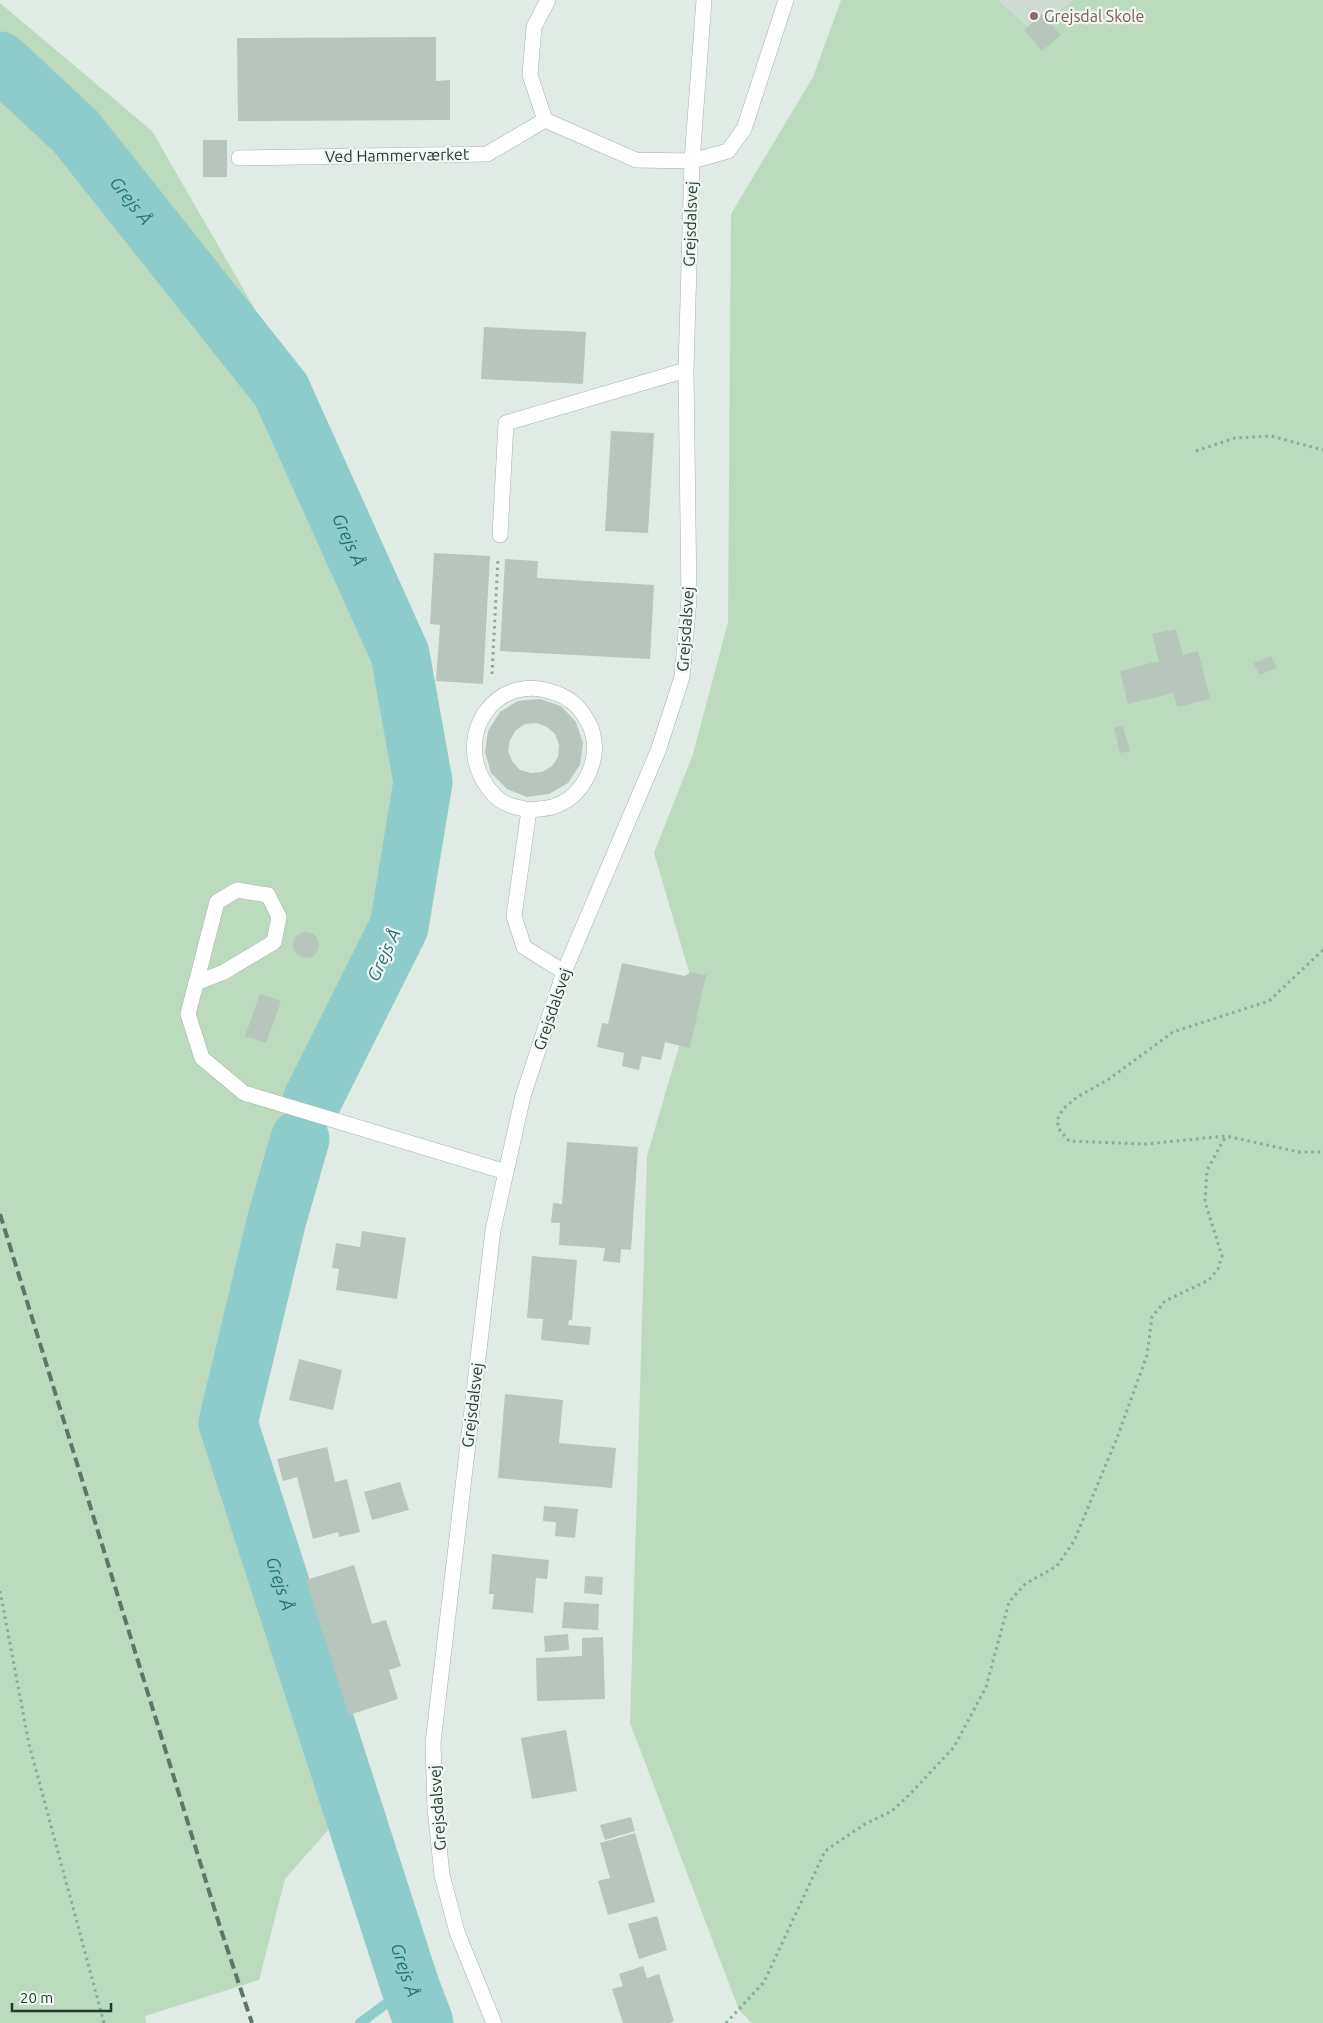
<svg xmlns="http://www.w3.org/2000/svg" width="1323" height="2023" font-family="Ubuntu,sans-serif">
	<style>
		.built { fill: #cfdad3 }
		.green { fill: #bbdabe }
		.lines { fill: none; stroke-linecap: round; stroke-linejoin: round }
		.stream { stroke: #8dcccb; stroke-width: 10 }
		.river { stroke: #8dcccb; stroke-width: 59 }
		.building { fill: #b7c5bd; fill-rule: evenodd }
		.minor-casing { stroke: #a4b2ab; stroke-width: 16 }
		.path { stroke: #84ac98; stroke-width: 3; stroke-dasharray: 2.5 4; stroke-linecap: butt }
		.minor { stroke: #fff; stroke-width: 15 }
		.rail { stroke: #5d766b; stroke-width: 4; stroke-dasharray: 10 5; stroke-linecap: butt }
		.education-dot { fill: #8d6e63; stroke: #f1f7f3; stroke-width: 2 }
		.labels { text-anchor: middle; stroke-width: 4.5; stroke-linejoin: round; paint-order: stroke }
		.education-label { font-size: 16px; fill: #785e54; stroke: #f1f7f3; text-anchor: start }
		.street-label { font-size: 16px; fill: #233a30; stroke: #f1f7f3 }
		.water-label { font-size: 18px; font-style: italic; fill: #217171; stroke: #f1f7f3 }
	</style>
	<rect width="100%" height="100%" fill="#e1ebe5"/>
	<path class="built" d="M998 0H1073L1033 31Z"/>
	<path class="green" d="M841 0H998L1033 31 1073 0H1323V2023H752L739 2010 630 1723 647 1156 695 992 654 853 693 754 728 622 731 214 813 77Z
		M0 3 152 131 338 453 397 691 393 890 245 1233 214 1431 343 1813 285 1879 259 1980 145 2016 146 2023H0Z"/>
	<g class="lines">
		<path class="stream" d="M360 2023 410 1986"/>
		<g class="river">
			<path id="s1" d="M0 61 76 132 281 390 400 654 423 782 399 927 312 1101"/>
			<path id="s2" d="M300 1139 277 1219 228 1423 410 1986 424 2023"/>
		</g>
	</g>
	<path class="building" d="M1042 14 1061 35 1042 51 1024 30Z
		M436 37V81L450 80V120L238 121 237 38Z
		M203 140H227V177H203Z
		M484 327 586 332 583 384 481 379Z
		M611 431 654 433 648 533 605 531Z
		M434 553 490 556 483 684 436 681 440 625 430 624Z
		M505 559 538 561 537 578 654 585 650 659 500 651Z
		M1176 629 1183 655 1198 651 1210 699 1177 707 1174 693 1128 704 1120 671 1159 661 1152 634Z
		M1271 656 1277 668 1259 675 1254 663Z
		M540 699 561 706 576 722 583 743 580 765 568 783 549 794 527 797 507 789 491 773 485 752 488 731 500 712 518 701ZM537 723 547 727 555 734 559 745 558 757 552 766 542 772 531 773 520 770 512 761 508 751 510 740 516 730 525 724Z
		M1123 726 1130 751 1120 753 1114 728Z
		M293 945a13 13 0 1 1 26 0a13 13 0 1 1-26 0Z
		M622 963 685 976 691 972 706 975 690 1048 665 1042 661 1060 642 1056 639 1070 622 1066 624 1053 597 1047 602 1023 608 1024Z
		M260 994 281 1001 266 1043 245 1036Z
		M567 1142 638 1147 631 1250 621 1249 620 1263 603 1261 605 1248 559 1245 560 1223H551L553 1203 562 1204Z
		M362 1231 406 1238 397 1299 336 1290 339 1269 332 1268 336 1243 360 1247Z
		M532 1256 577 1260 572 1320H569L568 1325 591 1327 589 1345 541 1340 543 1319 527 1318Z
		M299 1359 342 1370 333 1410 289 1400Z
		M505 1394 563 1400 559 1443 616 1448 612 1488 498 1478Z
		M327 1447 335 1482 347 1479 360 1532 339 1537 338 1532 313 1539 297 1477 283 1481 277 1459Z
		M400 1482 409 1510 372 1520 364 1492Z
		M544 1506 578 1509 575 1538 555 1536 556 1522 543 1521Z
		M492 1554 549 1560 547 1579 536 1578 533 1613 492 1609 494 1594H489Z
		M354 1565 372 1624 386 1620 401 1666 389 1670 398 1699 349 1715 306 1580Z
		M585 1576 603 1577 602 1595 584 1593Z
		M564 1602 599 1604 598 1630 562 1628Z
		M568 1634 569 1650 545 1652 544 1636Z
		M603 1637 605 1699 537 1701 536 1658 582 1656V1638Z
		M566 1730 577 1791 532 1799 521 1738Z
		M631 1817 635 1831 605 1840 600 1825Z
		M635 1833 655 1902 608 1915 598 1881 610 1878 600 1843Z
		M657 1916 667 1950 639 1959 628 1924Z
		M643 1966 647 1978 659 1974 674 2021 669 2023H623L612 1989 623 1986 619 1974Z"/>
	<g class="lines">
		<g class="minor-casing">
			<path id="minor" d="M548 0 534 27 530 75 545 120 636 160 692 161 728 151 744 129 786 0
				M239 158 487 154 545 120
				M500 535 506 423 686 370
				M529 810C522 808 513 807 507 804 497 800 488 789 483 780 456 732 496 675 549 691 564 695 577 703 585 717 587 721 591 726 592 731 601 761 583 798 552 807 545 809 536 809 529 810L514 916 524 947 564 972
				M196 983 224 972 274 942 279 917 268 895 237 890 217 902 188 1014 202 1058 244 1093 506 1172
				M494 2023 457 1932 442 1875 435 1808 433 1743 493 1230 523 1096 564 972 658 751 682 677 689 599 686 370 692 161 704 0"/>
		</g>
		<path class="path" d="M1196 451 1235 438 1271 436 1323 450
			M492 674 498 558
			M1323 950 1269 1001 1173 1032 1109 1079 1077 1097 1063 1109 1057 1120 1059 1129 1069 1141 1146 1144 1226 1136 1299 1152H1323
			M0 1591 29 1744 104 2023
			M726 2023 764 1982 825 1851 865 1824 892 1811 912 1792 954 1747 986 1687 1009 1602 1025 1584 1057 1566 1074 1541 1117 1438 1147 1355 1152 1317 1165 1301 1209 1280 1218 1269 1222 1256 1205 1202 1207 1170 1226 1136"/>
		<use href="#minor" class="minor"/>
		<path class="rail" d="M0 1214 221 1930 252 2023"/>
	</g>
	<circle class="education-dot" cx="1034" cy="16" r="5"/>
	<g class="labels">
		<g class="education-label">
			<text x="1044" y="22">Grejsdal Skole</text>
		</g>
		<g class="street-label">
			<text transform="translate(397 155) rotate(-1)" y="6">Ved Hammerværket</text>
			<text transform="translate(690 224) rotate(-88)" y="6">Grejsdalsvej</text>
			<text transform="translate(685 629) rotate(-86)" y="6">Grejsdalsvej</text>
			<text transform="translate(552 1009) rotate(-71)" y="6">Grejsdalsvej</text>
			<text transform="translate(472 1405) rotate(-83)" y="6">Grejsdalsvej</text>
			<text transform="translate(437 1808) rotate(-94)" y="6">Grejsdalsvej</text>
		</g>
		<g class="water-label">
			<text dy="6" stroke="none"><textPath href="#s1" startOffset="192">Grejs Å</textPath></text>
			<text dy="6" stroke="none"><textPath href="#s1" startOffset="598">Grejs Å</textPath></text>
			<text transform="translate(384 955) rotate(-65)" y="6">Grejs Å</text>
			<text dy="6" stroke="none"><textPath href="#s2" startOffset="462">Grejs Å</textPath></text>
			<text dy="6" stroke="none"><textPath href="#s2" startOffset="868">Grejs Å</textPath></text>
		</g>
	</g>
	<path d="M12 2003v8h99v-8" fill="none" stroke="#233a30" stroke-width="2.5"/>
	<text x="20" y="2003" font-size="15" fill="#233a30" stroke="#f1f7f3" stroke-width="4" paint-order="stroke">20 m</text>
</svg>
